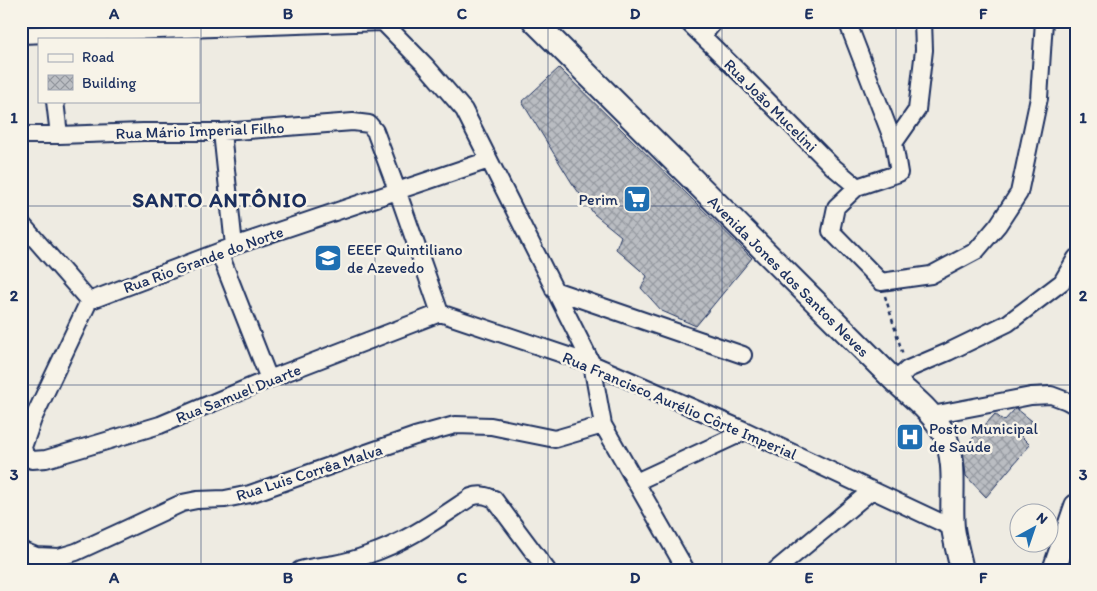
<svg xmlns="http://www.w3.org/2000/svg" width="1097" height="591" font-family="Itim,sans-serif">
	<style>
		.building { fill: url(#building-cross-hatch); stroke: #1b2f5e }
		.lines { fill: none; stroke-linecap: round; stroke-linejoin: round }
		.street-casing { stroke: #1b2f5e; stroke-width: 20 }
		.secondary-casing { stroke: #1b2f5e; stroke-width: 26 }
		.path { stroke: #1b2f5e; stroke-width: 2.5; stroke-dasharray: 4 4; stroke-linecap: butt }
		.street { stroke: #f7f3e8; stroke-width: 16 }
		.secondary { stroke: #f7f3e8; stroke-width: 22 }
		.grid { fill: none; stroke: #1b2f5e; stroke-width: 1; stroke-opacity: 0.55 }
		.labels { text-anchor: middle; stroke-width: 5; stroke-linejoin: round; paint-order: stroke }
		.street-label { font-size: 16px; fill: #1b2f5e; stroke: #f7f3e8 }
		.poi-label { font-size: 16px; fill: #1b2f5e; stroke: #f7f3e8; text-anchor: start }
		.district-label { font-size: 21px; font-weight: bold; letter-spacing: 1px; fill: #1b2f5e; stroke: #f7f3e8 }
		.neatline { fill: none; stroke: #1b2f5e; stroke-width: 2 }
		.grid-label { font-size: 16px; text-anchor: middle; font-weight: bold; fill: #1b2f5e }
	</style>
	<defs>
		<pattern id="building-cross-hatch" width="8" height="8" patternUnits="userSpaceOnUse" patternTransform="scale(1.25)"><rect width="8" height="8" fill="#babdc2"/><path d="M0 0l8 8M0 8l8-8" fill="none" stroke="#969aa1"/></pattern>
	</defs>
	<rect width="100%" height="100%" fill="#eeebe2"/>
	<filter id="ink" filterUnits="userSpaceOnUse"><feTurbulence type="fractalNoise" baseFrequency=".02" numOctaves="2"/><feDisplacementMap in="SourceGraphic" scale="10" xChannelSelector="R" yChannelSelector="G"/><feConvolveMatrix kernelMatrix="1 2 1 2 8 2 1 2 1" color-interpolation-filters="sRGB"/></filter>
	<g filter="url(#ink)">
		<path class="building" d="M559 68 752 258 696 326 662 311 641 288 647 276 616 249 621 236 594 214 572 183 522 102Z
			M1015 409H1017L1032 421 1020 435 1030 445 986 497 966 476 963 449 995 414 1004 421Z"/>
		<g class="lines">
			<g class="street-casing">
				<path id="street" d="M382 21 426 66 464 110 592 364 603 425 686 570
					M687 21 749 82 832 166 857 187
					M847 21 894 143
					M923 21 924 50 917 110 894 143 899 173 857 187 836 207 831 231 881 282 931 275 976 251 998 225 1019 193 1039 98 1044 21
					M21 35 382 22
					M702 36 715 21
					M55 101 59 135
					M222 132 234 246
					M21 135H59L143 132H222L353 122 369 124 375 131 397 190 440 313
					M21 223 89 301
					M219 252 269 379
					M554 290 743 355
					M89 301 33 419 23 447 25 455 32 460 46 459 160 425 269 379 440 313
					M89 301 234 246 489 160
					M440 313 592 364 746 431 953 528
					M895 381 908 369 948 352 1008 323 1062 282 1076 258
					M932 415 1031 396 1051 395 1067 401 1076 406
					M636 482 746 431
					M21 550 36 556 59 557 76 552 124 530 182 503 197 500 225 499 250 494 415 436 455 425 491 426 555 439 603 425
					M300 570C312 566 323 566 334 564 345 562 357 559 367 555 405 543 438 519 471 497 480 494 485 495 494 499L547 570
					M776 570 872 490"/>
			</g>
			<g class="secondary-casing">
				<path id="secondary" d="M534 21 895 381C912 397 933 412 944 434 958 464 950 497 953 528 955 542 959 556 962 570
					M1054 570 1076 506"/>
			</g>
			<path class="path" d="M885 296 903 355"/>
			<use href="#street" class="street"/>
			<use href="#secondary" class="secondary"/>
		</g>
	</g>
	<path class="grid" d="M201 21V570M375 21V570M548 21V570M722 21V570M896 21V570M21 206H1076M21 385H1076"/>
	<defs>
		<g id="supermarket-square" transform="scale(1.4375)"><rect x="-9" y="-9" width="18" height="18" rx="4" fill="#1f6fb2" stroke="#f7f3e8"/><path d="M-6-5.5h2.5l.6 2H6L4.5 2H-2.5L-4.4-4H-6ZM-1.5 3.2a1.3 1.3 0 1 0 .1 0ZM3 3.2a1.3 1.3 0 1 0 .1 0Z" fill="#fff"/></g>
		<g id="school-square" transform="scale(1.4375)"><rect x="-9" y="-9" width="18" height="18" rx="4" fill="#1f6fb2" stroke="#f7f3e8"/><path d="M0-5L7-2L0 1L-7-2ZM-4 1L0 2.5L4 1V4Q0 6-4 4Z" fill="#fff"/></g>
		<g id="hospital-square" transform="scale(1.4375)"><rect x="-9" y="-9" width="18" height="18" rx="4" fill="#1f6fb2" stroke="#f7f3e8"/><path d="M-5-5h3v3.5h4V-5h3V5h-3V1.5h-4V5h-3Z" fill="#fff"/></g>
	</defs>
	<g fill-rule="evenodd">
		<use href="#supermarket-square" x="637" y="199"/>
		<use href="#school-square" x="328" y="258"/>
		<use href="#hospital-square" x="910" y="437"/>
	</g>
	<g class="labels">
		<g class="street-label">
			<text transform="translate(771 105) rotate(45)" y="6">Rua João Mucelini</text>
			<text transform="translate(200 130) rotate(-2)" y="6">Rua Mário Imperial Filho</text>
			<text transform="translate(203 259) rotate(-20)" y="6">Rua Rio Grande do Norte</text>
			<text transform="translate(789 276) rotate(45)" y="6">Avenida Jones dos Santos Neves</text>
			<text transform="translate(238 393) rotate(-22)" y="6">Rua Samuel Duarte</text>
			<text transform="translate(680 405) rotate(23)" y="6">Rua Francisco Aurélio Côrte Imperial</text>
			<text transform="translate(309 472) rotate(-18)" y="6">Rua Luis Corrêa Malva</text>
		</g>
		<g class="poi-label">
			<text x="618" y="205" text-anchor="end">Perim</text>
			<text x="347" y="255">EEEF Quintiliano<tspan x="347" dy="18">de Azevedo</tspan></text>
			<text x="929" y="434">Posto Municipal<tspan x="929" dy="18">de Saúde</tspan></text>
		</g>
		<g class="district-label">
			<text x="220" y="207">SANTO ANTÔNIO</text>
		</g>
	</g>
	<rect width="1097" height="591" fill="none" stroke="#f7f3e8" stroke-width="55"/>
	<rect x="38" y="38" width="162" height="65" fill="#f7f3e8" stroke="#9fa5b1"/>
	<rect x="48" y="54" width="25" height="8" fill="#f7f3e8" stroke="#9fa5b1"/>
	<text x="82" y="62" font-size="15" fill="#1b2f5e">Road</text>
	<rect x="48" y="75" width="25" height="15" fill="url(#building-cross-hatch)" stroke="#9fa5b1"/>
	<text x="82" y="88" font-size="15" fill="#1b2f5e">Building</text>
	<g transform="translate(1034 528) rotate(40)"><circle r="24" fill="#f7f3e8" stroke="#9fa5b1"/>
	<path d="M0-4L9 19L0 12L-9 19Z" fill="#1f6fb2"/>
	<text y="-8" font-size="14" font-weight="bold" text-anchor="middle" fill="#1b2f5e">N</text>
	</g>
	<rect x="28" y="28" width="1042" height="536" class="neatline"/>
	<g class="grid-label">
		<text x="114" y="19">A</text>
		<text x="288" y="19">B</text>
		<text x="462" y="19">C</text>
		<text x="635" y="19">D</text>
		<text x="809" y="19">E</text>
		<text x="983" y="19">F</text>
		<text x="14" y="123">1</text>
		<text x="1083" y="123">1</text>
		<text x="14" y="301">2</text>
		<text x="1083" y="301">2</text>
		<text x="14" y="480">3</text>
		<text x="1083" y="480">3</text>
		<text x="114" y="583">A</text>
		<text x="288" y="583">B</text>
		<text x="462" y="583">C</text>
		<text x="635" y="583">D</text>
		<text x="809" y="583">E</text>
		<text x="983" y="583">F</text>
	</g>
</svg>
